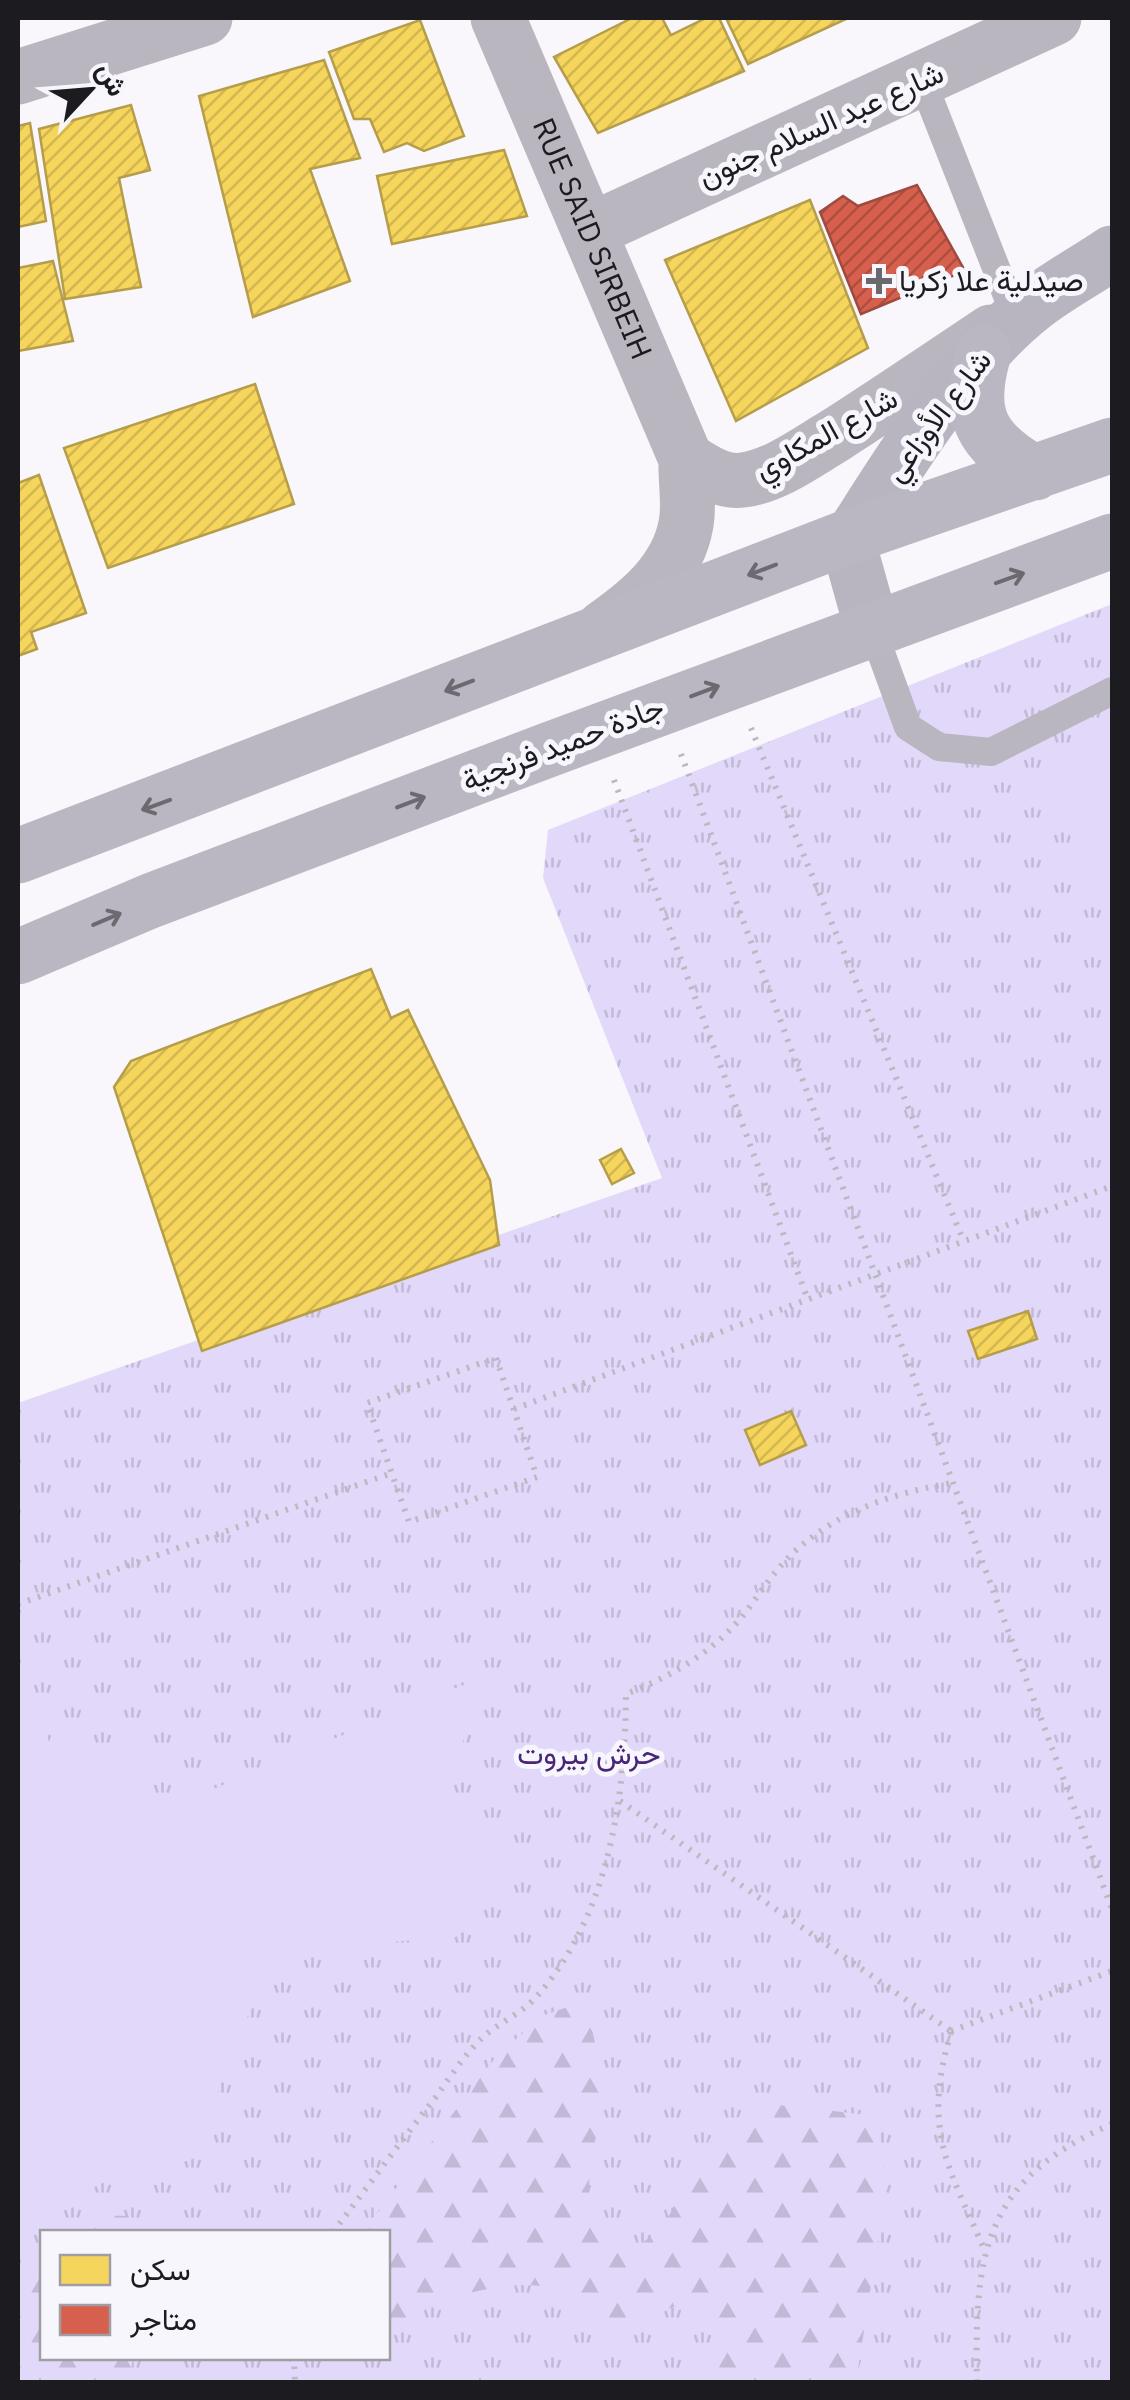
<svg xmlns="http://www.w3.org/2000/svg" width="1130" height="2400" font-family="'IBM Plex Sans',Vazirmatn,sans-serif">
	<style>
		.grass { fill: url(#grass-tufts); fill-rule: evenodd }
		.forest { fill: url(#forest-firs) }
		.pitch { fill: #e2d8f9 }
		.homes { fill: url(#homes-hatch); stroke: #b59d4a; stroke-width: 2.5 }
		.shops { fill: url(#shops-hatch); stroke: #9e4b3f; stroke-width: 2.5 }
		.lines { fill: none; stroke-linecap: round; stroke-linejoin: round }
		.path { stroke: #bbb9c0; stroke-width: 6; stroke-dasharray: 2.5 8; stroke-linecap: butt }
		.lane { stroke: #b9b6c0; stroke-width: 28 }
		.street { stroke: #b9b6c0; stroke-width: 55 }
		.secondary { stroke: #b8b5c0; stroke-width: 55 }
		.primary { stroke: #bbb7c2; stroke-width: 55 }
		.oneway { stroke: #6c6970 }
		.poi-dot { fill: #69686c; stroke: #f8f6fd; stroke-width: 4 }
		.labels { text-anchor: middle; stroke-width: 10; stroke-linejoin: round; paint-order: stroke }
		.street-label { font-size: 30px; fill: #1c1b1f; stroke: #f8f6fd }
		.poi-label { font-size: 30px; fill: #1c1b1f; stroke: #f8f6fd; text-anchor: start }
		.park-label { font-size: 30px; fill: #482579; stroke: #f8f6fd }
	</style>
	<defs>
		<pattern id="grass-tufts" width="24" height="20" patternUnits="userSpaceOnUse" patternTransform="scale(2.5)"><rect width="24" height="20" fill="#e2d8f9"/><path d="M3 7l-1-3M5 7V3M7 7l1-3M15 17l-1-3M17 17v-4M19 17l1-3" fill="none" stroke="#c1b9d5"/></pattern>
		<pattern id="forest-firs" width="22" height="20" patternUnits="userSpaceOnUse" patternTransform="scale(2.5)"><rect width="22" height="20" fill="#e2d8f9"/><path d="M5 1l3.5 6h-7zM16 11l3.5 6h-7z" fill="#c1b9d5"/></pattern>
		<pattern id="homes-hatch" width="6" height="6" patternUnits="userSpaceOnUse" patternTransform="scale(2.5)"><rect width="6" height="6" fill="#f6d55c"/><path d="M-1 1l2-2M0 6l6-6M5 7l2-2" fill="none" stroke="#d2b650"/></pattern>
		<pattern id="shops-hatch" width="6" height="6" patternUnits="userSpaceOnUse" patternTransform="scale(2.5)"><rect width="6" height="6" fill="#d6604d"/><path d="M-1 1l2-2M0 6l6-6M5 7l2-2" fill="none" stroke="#ad4e3f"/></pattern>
	</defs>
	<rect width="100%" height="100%" fill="#f9f7fc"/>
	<path class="grass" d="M1112 604V2382H18V1403L662 1178 543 878 548 830ZM42 2232H388V2358H42Z"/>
	<path class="forest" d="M585 2001C593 2034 607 2085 602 2118 601 2126 597 2133 595 2141 585 2192 587 2207 608 2255 638 2252 664 2231 676 2202 682 2188 685 2172 693 2159 709 2135 738 2114 766 2105 771 2103 853 2113 864 2115L877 2132 884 2151 885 2195 856 2382H720L716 2311 702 2292C678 2303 651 2322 624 2326 591 2331 579 2300 552 2289 523 2277 453 2294 425 2309 412 2316 400 2326 388 2335V2232H363L496 2057 542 2016Z
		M88 2215 128 2216 136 2232H57Z
		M42 2249V2358H133L129 2382H18V2293Z
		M473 2366 492 2372 499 2382H427L452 2370Z"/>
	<path class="pitch" d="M1112 734V905L1099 910 1041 761Z
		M480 1678 442 1821 529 1862 456 1937 311 1948 293 1960 250 2011 223 2072 202 2155C175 2168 145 2167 117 2177 78 2192 48 2216 18 2244V1705L36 1696 49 1742 150 1757V1789L163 1803 182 1802Z"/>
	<path class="homes" d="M632 18H662L671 35 706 18H719L744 71 598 133 554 57Z
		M726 18H848L748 64Z
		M420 20 464 136 424 151 407 143 384 152 370 119H354L329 52Z
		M324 60 360 158 310 169 350 281 253 317 199 96Z
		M131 105 150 170 119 178 141 287 65 299 39 129Z
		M30 123 46 221 18 227V126Z
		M504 150 527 216 392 244 377 176Z
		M810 200 868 348 736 421 665 260Z
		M53 261 73 341 18 351V268Z
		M255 384 294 504 108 568 64 448Z
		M39 475 86 613 31 632 37 649 18 656V483Z
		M371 969 391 1018 408 1010 490 1180 499 1245 202 1351 114 1087 131 1061Z
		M621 1149 634 1173 612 1184 600 1160Z
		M1028 1311 1037 1339 978 1359 968 1331Z
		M791 1411 806 1445 760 1465 745 1430Z"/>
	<path class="shops" d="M917 185 965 271 861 314 820 212 843 196 858 206Z"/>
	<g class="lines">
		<path class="path" d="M751 728 964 1242
			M681 754 1112 1909
			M614 780 808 1300
			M496 1358 537 1477 409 1522 367 1403Z
			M514 1409 1112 1186
			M18 1604 392 1473
			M620 1801 951 2031
			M951 2031 1112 1971
			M951 2032C922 2131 947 2164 986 2253
			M333 2232C367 2188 400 2142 435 2098 448 2080 461 2060 477 2043 494 2024 521 2015 537 1996 609 1915 625 1799 626 1694 672 1676 714 1652 745 1613 761 1592 774 1571 793 1553 838 1511 893 1493 952 1483
			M290 2358 294 2361 295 2382
			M977 2382C974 2254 984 2179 1112 2124"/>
		<path class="lane" d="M922 80 1015 316
			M872 628 908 727 939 747 991 752 1112 691"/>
		<g class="street">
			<path id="s1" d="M498 18 686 459C685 480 690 503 686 524 678 571 640 602 603 628"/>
			<path d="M18 77 205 18"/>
			<path d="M589 231 1054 18"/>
			<path d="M686 459C703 470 722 483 743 480 775 476 807 452 834 436 887 402 939 367 991 332"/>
		</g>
		<path class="secondary" d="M872 628 851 553 853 535C903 457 961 361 1034 304 1059 285 1087 270 1112 253"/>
		<path class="primary" d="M984 353C966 414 980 442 1035 473
			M18 856 853 535 1112 445
			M18 957 150 901 548 750 1112 541"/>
	</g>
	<defs><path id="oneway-shaft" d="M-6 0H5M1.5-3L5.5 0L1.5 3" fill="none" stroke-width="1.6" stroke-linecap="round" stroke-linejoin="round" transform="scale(2.5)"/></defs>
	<g class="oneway">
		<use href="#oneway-shaft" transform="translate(762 570) rotate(159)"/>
		<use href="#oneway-shaft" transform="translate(1010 578) rotate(-20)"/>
		<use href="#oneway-shaft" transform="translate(459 686) rotate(159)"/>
		<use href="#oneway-shaft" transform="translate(705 691) rotate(-21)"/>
		<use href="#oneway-shaft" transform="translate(411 802) rotate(-21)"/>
		<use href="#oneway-shaft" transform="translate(156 805) rotate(160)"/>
		<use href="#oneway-shaft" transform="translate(107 919) rotate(-23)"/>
	</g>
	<path class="poi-dot" d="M874 266h10v10h10v10h-10v10h-10v-10h-10v-10h10z"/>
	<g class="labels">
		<g class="street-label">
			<text transform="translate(821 125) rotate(-24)" y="10">شارع عبد السلام جنون</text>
			<text dy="10" stroke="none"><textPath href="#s1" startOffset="240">RUE SAID SIRBEIH</textPath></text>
			<text transform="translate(938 416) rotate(-53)" y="10">شارع الأوزاعي</text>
			<text transform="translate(826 434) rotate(-29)" y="10">شارع المكاوي</text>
			<text transform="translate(563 744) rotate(-21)" y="10">جادة حميد فرنجية</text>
		</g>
		<g class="poi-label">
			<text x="899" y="291">صيدلية علا زكريا</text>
		</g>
		<g class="park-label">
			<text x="589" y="1764">حرش بيروت</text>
		</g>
	</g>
	<rect width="1130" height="2400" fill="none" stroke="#1c1b1f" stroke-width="40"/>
	<rect x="40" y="2230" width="350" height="130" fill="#f8f6fd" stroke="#a09ea4" stroke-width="2.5"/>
	<rect x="60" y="2255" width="50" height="30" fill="#f6d55c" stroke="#a09ea4" stroke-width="2.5"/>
	<text x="130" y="2280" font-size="30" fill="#1c1b1f">سكن</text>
	<rect x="60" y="2305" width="50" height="30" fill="#d6604d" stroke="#a09ea4" stroke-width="2.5"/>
	<text x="130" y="2330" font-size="30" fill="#1c1b1f">متاجر</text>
	<g transform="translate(90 90) rotate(64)" stroke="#f8f6fd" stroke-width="8" paint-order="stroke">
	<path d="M0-8L18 38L0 25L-18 38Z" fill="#1c1b1f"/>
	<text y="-15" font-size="28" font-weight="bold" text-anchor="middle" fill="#1c1b1f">ش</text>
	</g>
</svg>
